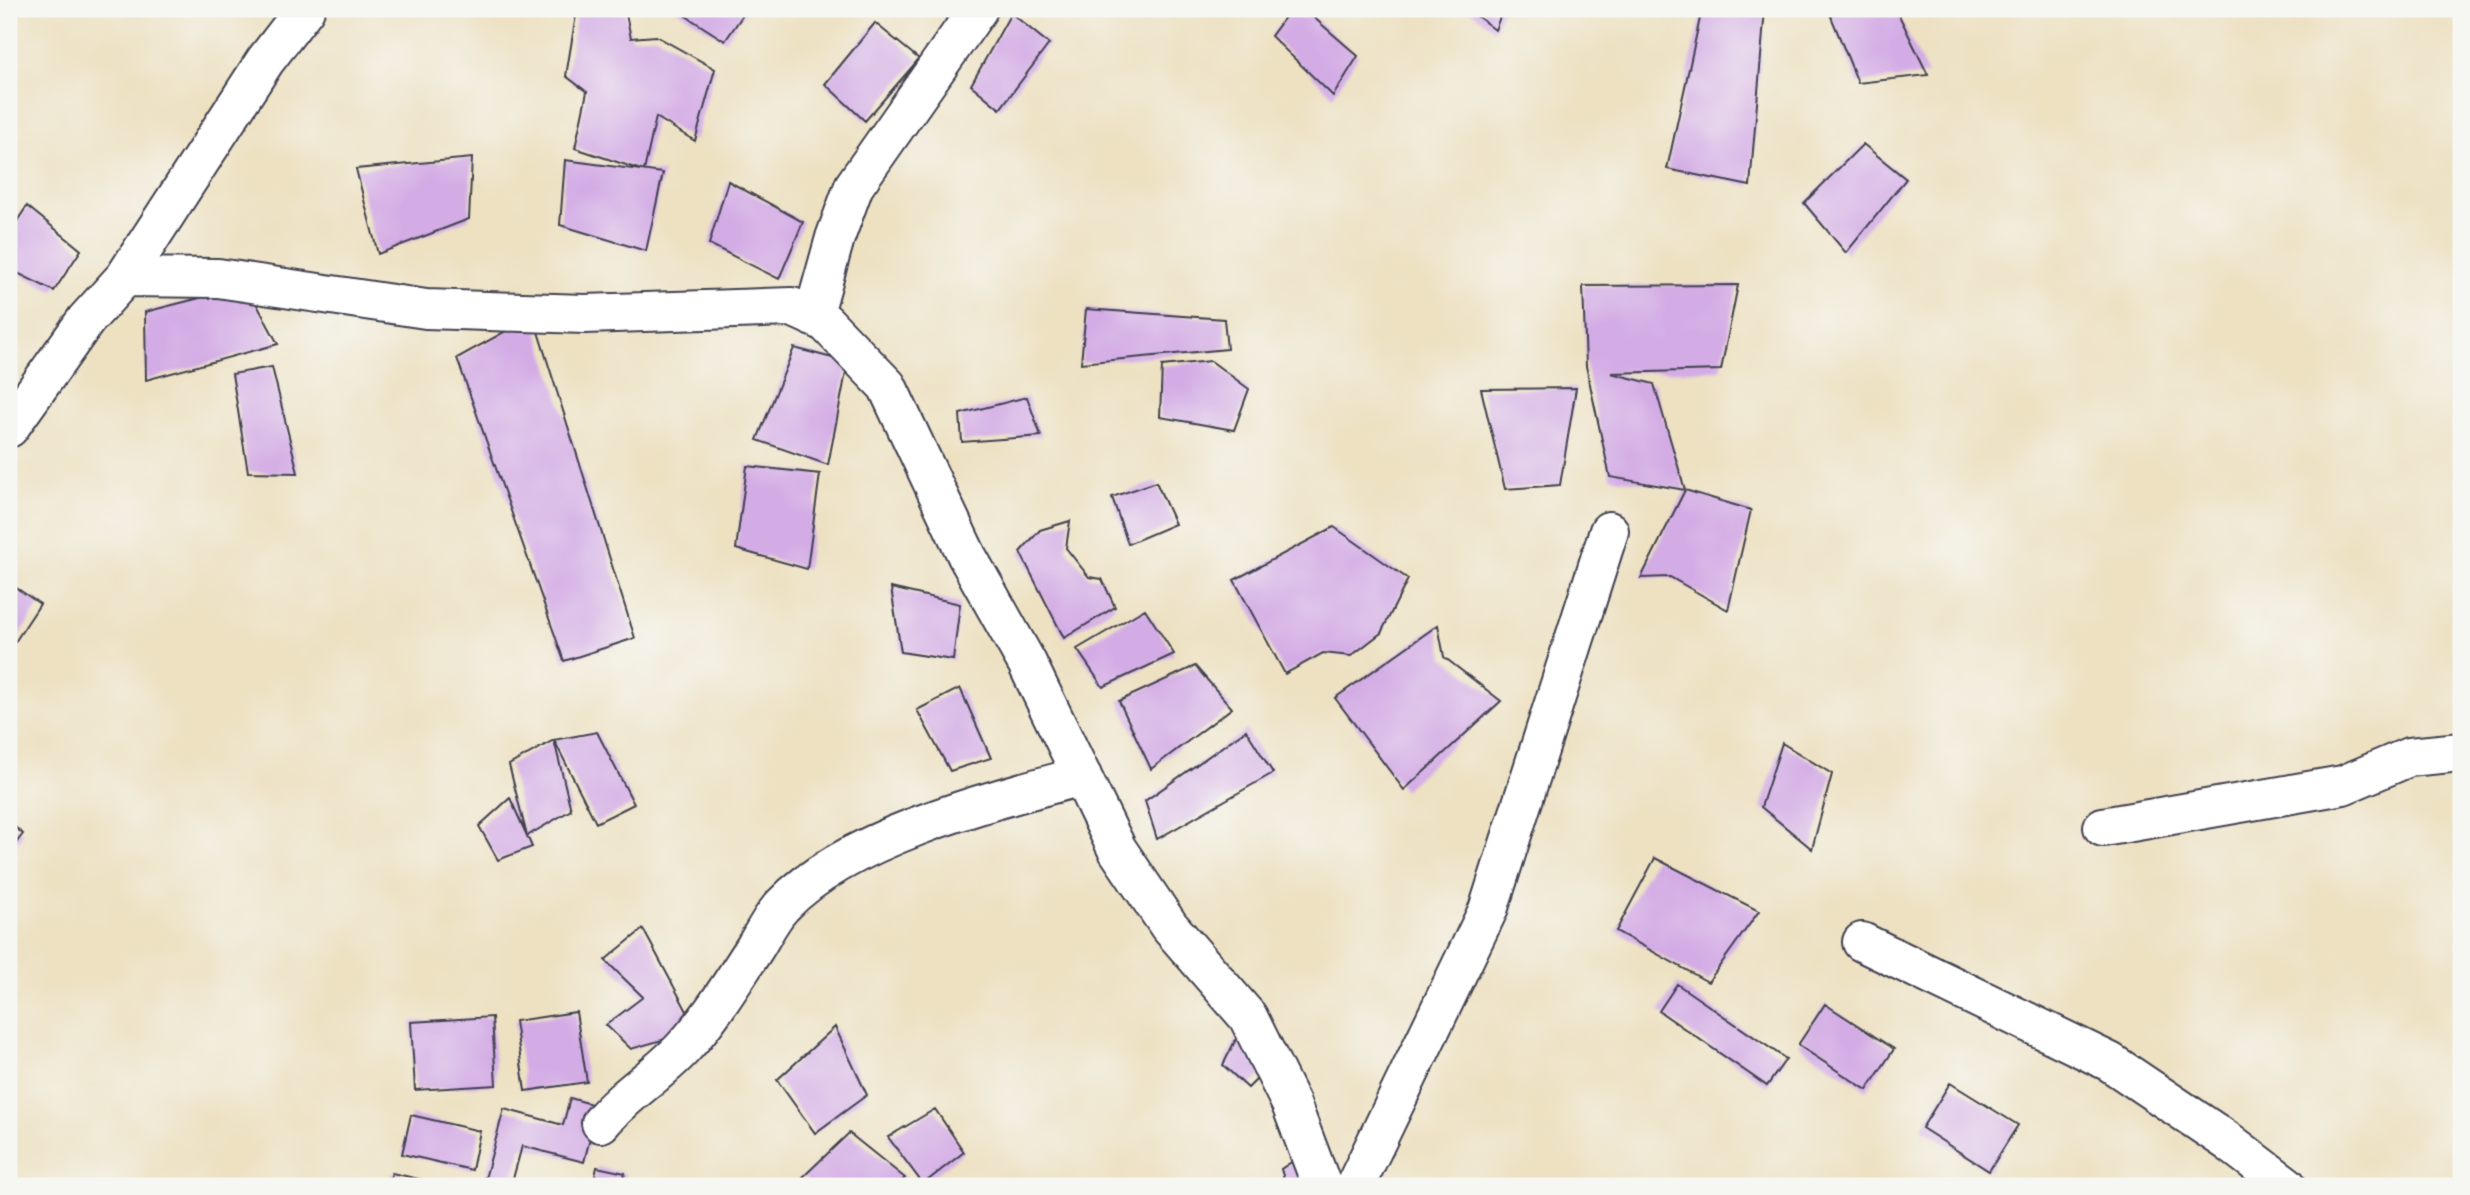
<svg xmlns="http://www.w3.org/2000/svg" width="2470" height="1195" font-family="'Comic Neue',sans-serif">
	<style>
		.building { fill: #d3ace5 }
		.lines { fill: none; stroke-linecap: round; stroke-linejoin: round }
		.minor-casing { stroke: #403f4f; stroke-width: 42 }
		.minor { stroke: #fff; stroke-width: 38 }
	</style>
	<rect width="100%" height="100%" fill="#f6f6f2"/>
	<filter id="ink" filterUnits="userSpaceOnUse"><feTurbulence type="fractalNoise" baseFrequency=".0143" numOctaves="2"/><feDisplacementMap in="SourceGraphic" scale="14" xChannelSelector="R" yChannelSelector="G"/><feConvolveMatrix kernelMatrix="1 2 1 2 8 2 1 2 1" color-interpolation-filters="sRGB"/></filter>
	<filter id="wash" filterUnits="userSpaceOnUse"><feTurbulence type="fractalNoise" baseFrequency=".00686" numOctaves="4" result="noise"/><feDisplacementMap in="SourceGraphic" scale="28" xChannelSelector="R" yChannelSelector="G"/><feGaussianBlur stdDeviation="1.57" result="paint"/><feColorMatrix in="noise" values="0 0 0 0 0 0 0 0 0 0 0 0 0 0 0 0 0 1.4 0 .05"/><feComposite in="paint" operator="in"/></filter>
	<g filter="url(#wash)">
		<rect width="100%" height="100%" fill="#ede1c2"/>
		<g id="blocks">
			<path class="building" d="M577 9H625L631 38 656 36 715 69 695 141 656 117 644 171 575 148 587 92 566 76Z
				M675 9H747L725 41Z
				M1291 9H1304L1358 56 1333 96 1271 36Z
				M1468 9H1503L1495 30Z
				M1702 9H1765L1750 186 1667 169Z
				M1828 9H1896L1928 75 1858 83Z
				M1011 13 1049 44 1000 109 971 85Z
				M875 23 919 59 865 121 825 84Z
				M1863 144 1906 179 1846 253 1804 203Z
				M472 158 469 219 378 254 356 169Z
				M565 160 663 173 646 251 560 225Z
				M728 181 803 222 779 279 709 244Z
				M27 206 81 250 54 291 9 269V233Z
				M1738 285 1721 370 1611 373 1654 384 1685 490 1610 477 1586 366 1583 286Z
				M247 286 278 344 146 380 145 312Z
				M1086 309 1224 319 1227 349 1081 363Z
				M533 316 635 638 564 661 457 358Z
				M794 348 848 362 828 465 757 440Z
				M1211 361 1249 389 1234 430 1160 417 1162 366Z
				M272 367 298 473 248 472 232 374Z
				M1576 388 1560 485 1505 489 1481 389Z
				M1027 397 1041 436 962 442 960 414Z
				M747 466 820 474 807 569 736 549Z
				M1156 482 1175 524 1128 544 1112 497Z
				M1685 490 1751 510 1728 610 1670 577 1641 578Z
				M1070 521 1066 548 1089 577 1102 579 1115 607 1064 638 1020 552 1040 530Z
				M1334 527 1408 579 1381 633 1351 656 1323 653 1285 674 1234 580Z
				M9 583 40 604 9 651Z
				M891 588 960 604 953 660 901 652Z
				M1145 609 1174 654 1103 687 1077 649Z
				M1438 625 1444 657 1501 701 1404 790 1335 698Z
				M1195 666 1232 708 1151 769 1119 701Z
				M960 688 991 758 950 771 917 710Z
				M1246 730 1273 773 1157 839 1145 801Z
				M597 732 634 804 596 823 554 740Z
				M554 740 571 810 527 836 509 765Z
				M1782 743 1832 774 1812 849 1761 807Z
				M510 798 532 847 498 860 479 826Z
				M9 822 23 834 9 852Z
				M1655 858 1759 911 1708 982 1616 931Z
				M643 929 697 1030 631 1049 606 1025 643 997 605 960Z
				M1677 984 1786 1059 1767 1086 1659 1011Z
				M1825 1004 1894 1049 1867 1090 1798 1045Z
				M576 1012 587 1082 525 1091 515 1021Z
				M492 1017 496 1085 415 1090 411 1022Z
				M835 1027 867 1095 815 1133 777 1080Z
				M1240 1031 1263 1073 1248 1088 1223 1065Z
				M1950 1083 2018 1125 1989 1171 1922 1128Z
				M570 1098 598 1106 584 1162 522 1146 511 1186H483L504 1109 563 1125Z
				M935 1109 964 1152 923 1184 888 1137Z
				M411 1115 480 1131 472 1170 402 1154Z
				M849 1133 905 1178 897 1186H814L803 1177Z
				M1299 1157 1309 1186H1286L1281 1169Z
				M597 1167 625 1173 622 1186H593Z
				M392 1173 446 1185 445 1186H389Z"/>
		</g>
	</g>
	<g filter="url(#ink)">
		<use href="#blocks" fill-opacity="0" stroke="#403f4f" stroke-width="2"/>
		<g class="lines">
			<g class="minor-casing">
				<path id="minor" d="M125 277 218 278 426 309 585 314 792 307 825 322 887 386 967 556 1027 663 1117 849 1169 926 1248 1017 1291 1104 1322 1186
					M813 317 835 238 854 186 978 9
					M9 428 86 320 125 277 265 61 305 9
					M2103 827 2343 785 2409 757 2461 752
					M1862 942 2110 1062 2229 1142 2287 1186
					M601 1123C625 1094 657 1076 683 1048 710 1019 732 983 754 949 763 935 771 917 783 905 847 837 992 800 1082 776
					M1355 1186 1488 910 1609 531"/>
			</g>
			<use href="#minor" class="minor"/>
		</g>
	</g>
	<rect width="2470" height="1195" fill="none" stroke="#f6f6f2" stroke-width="35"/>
</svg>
